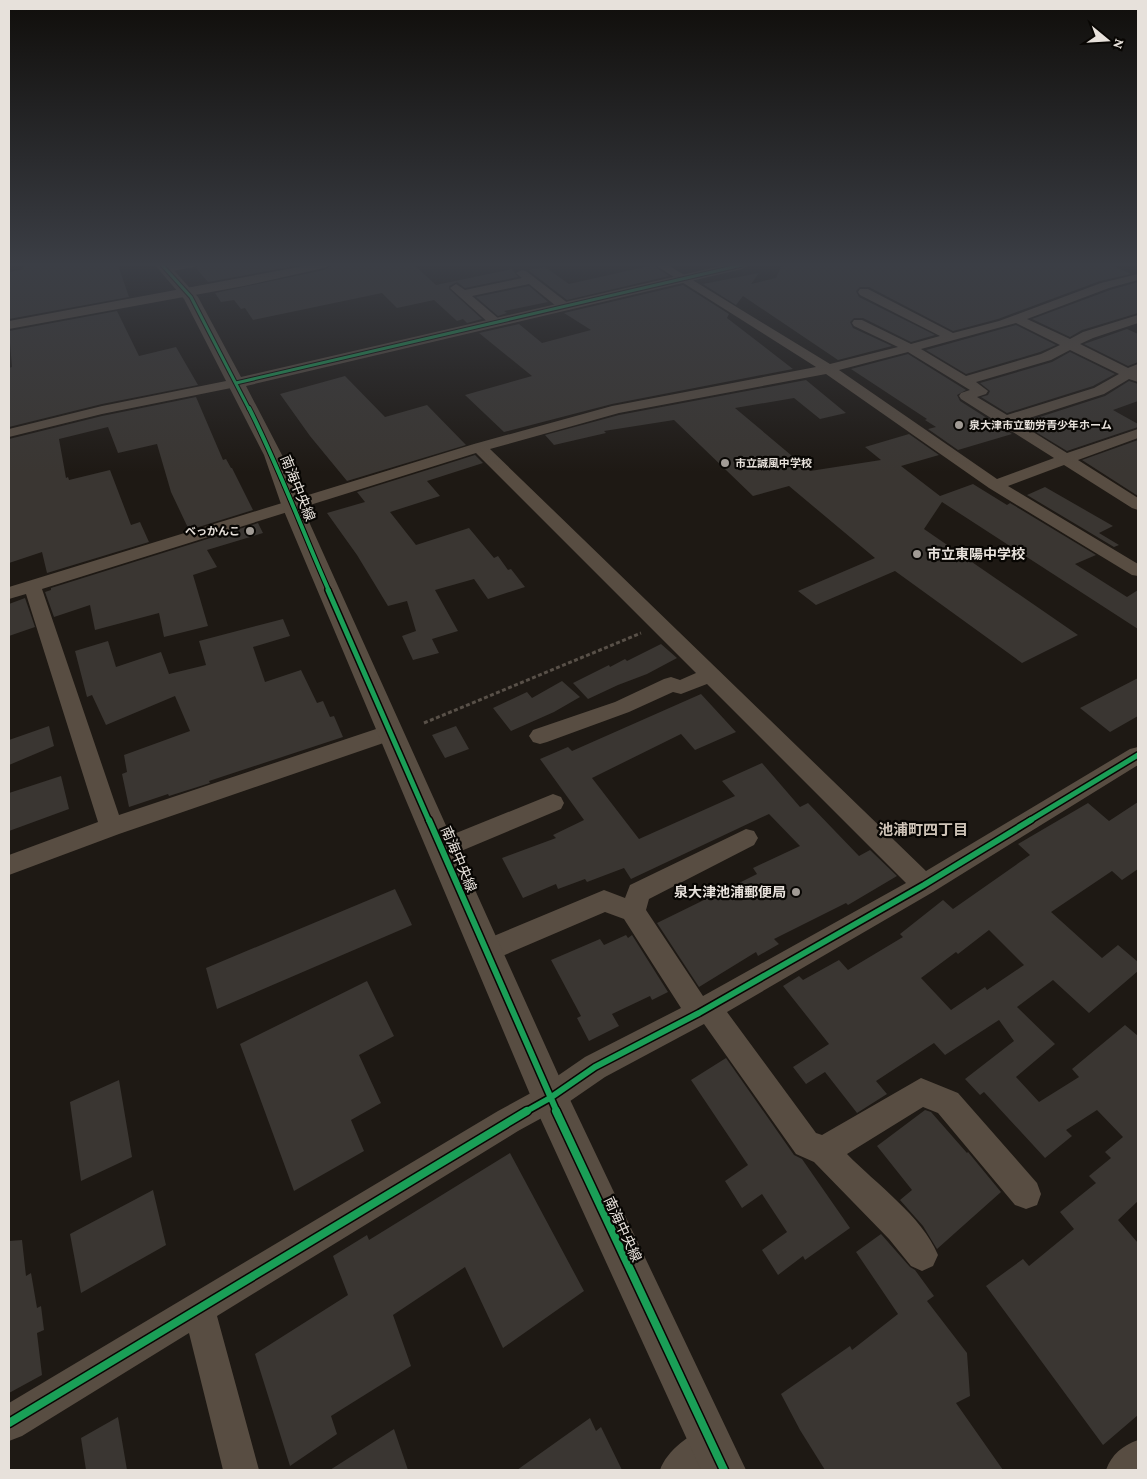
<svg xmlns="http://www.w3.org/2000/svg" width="1147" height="1479" font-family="'Crimson Pro','Noto Sans JP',serif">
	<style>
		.building { fill: #3a3632; fill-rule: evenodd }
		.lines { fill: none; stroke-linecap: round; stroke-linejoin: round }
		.path { stroke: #585048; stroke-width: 3; stroke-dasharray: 4 2.5; stroke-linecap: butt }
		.minor { fill: #584d42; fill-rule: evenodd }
		.tertiary { fill: #584d42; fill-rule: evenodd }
		.cycleway-far4-casing { stroke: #080603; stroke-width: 5 }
		.cycleway-far3-casing { stroke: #080603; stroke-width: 6 }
		.cycleway-far2-casing { stroke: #080603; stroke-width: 8 }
		.cycleway-far1-casing { stroke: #080603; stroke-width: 9 }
		.cycleway-casing { stroke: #080603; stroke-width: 11 }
		.cycleway-far4 { stroke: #1a9f57; stroke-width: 3 }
		.cycleway-far3 { stroke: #1a9f57; stroke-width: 4 }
		.cycleway-far2 { stroke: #1a9f57; stroke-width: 5 }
		.cycleway-far1 { stroke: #1a9f57; stroke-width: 6 }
		.cycleway { stroke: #1a9f57; stroke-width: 8 }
		.poi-dot { fill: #a19b95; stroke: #080603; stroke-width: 2 }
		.labels { text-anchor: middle; stroke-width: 4.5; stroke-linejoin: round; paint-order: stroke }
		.far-poi-label { font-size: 11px; font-weight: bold; fill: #e7e1db; stroke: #080603; text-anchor: start }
		.street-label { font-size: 14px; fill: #e7e1db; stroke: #080603 }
		.poi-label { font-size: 14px; font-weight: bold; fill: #e7e1db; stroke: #080603; text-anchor: start }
		.neighbourhood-label { font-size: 15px; font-weight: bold; fill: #cec3b7; stroke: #080603 }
	</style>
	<rect width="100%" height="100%" fill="#1e1914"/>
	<path class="building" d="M23 265H118L129 297 9 319V272L24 269Z
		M198 265H300L208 282 196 268Z
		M332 265H414L436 285 512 269 518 277 465 288 457 282 449 286V289L482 319 467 323 463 319 457 321 434 300 397 308 382 293 253 320 245 308 241 309 234 300 221 302 215 293 324 270Z
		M653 265 669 276 567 300 528 270 545 267 569 284Z
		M782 265H1111L1131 274 1100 281 998 319 953 331 869 287H860L856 291 859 297 935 335 911 342 863 318H854L850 322 853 328 892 346 838 360 743 296 736 305 703 284 759 273 751 284 776 278Z
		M1138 282V313L1082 330 1070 337 1032 319 1110 290Z
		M683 285 729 314 727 318 793 369 612 404 504 432 465 395 532 376 479 333 519 324 542 343 591 330 564 313Z
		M529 286 548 302 504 311 507 313 498 316 476 297Z
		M117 311 139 356 176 347 198 385 102 404 9 427V368L12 367 9 331Z
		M1016 325 1056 345 1040 352 966 374 926 350Z
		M1127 329 1138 334V362L1128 366 1084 344Z
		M1070 352 1115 374 1093 386 1007 413 981 397 988 395 990 391 980 383 1052 362Z
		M908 354 966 390 957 395 960 401 1012 434 958 450 928 429 936 427 925 420 927 419 851 369Z
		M345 376 385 417 427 405 466 445 347 481 310 436 280 394Z
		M806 380 846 413 820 419 794 398 735 408 810 471 881 460 865 447 909 434 939 455 901 466 940 496 973 484 1007 505 1010 503 1096 555 1075 564 1127 597 1138 590V629L942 502 924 529 1078 635 1022 663 895 571 816 605 798 591 875 558 789 486 753 496 674 420 604 431 606 433 554 445 545 435 619 415Z
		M1129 381 1138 384V401L1113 410 1138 424V427L1067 451 1021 423 1105 396Z
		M196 397 223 460 226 459 231 468H232L253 510 189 530 171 492 157 444 118 453 108 427 59 439 66 478 68 477 69 480 110 470 131 525 140 522 149 542 47 573 42 552 9 563V439L102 416Z
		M1138 440V496L1082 460Z
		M475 455 483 463 427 481 440 496 390 512 416 545 469 528 494 558 498 556 508 570 511 569 525 587 488 599 474 579 435 590 458 631 432 639 439 653 413 660 402 636 416 631 407 601 388 606 357 555 327 513 365 502 357 492Z
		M1045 487 1113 526 1099 533 1119 545 1114 547 1027 495Z
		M258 523 263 533 207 550 217 567 193 575 208 626 164 637 159 613 95 630 90 605 54 617 45 592 51 590V588Z
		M25 598 35 627 9 636V604Z
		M283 619 290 636 253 647 265 682 301 670 317 703 323 701 330 717 334 716 343 737 209 781 210 783 169 796 168 794 129 807 122 774 127 772 124 755 190 731 175 696 106 725 92 695 87 697 75 651 108 641 116 667 161 652 169 674 206 665 199 641Z
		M661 644 677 658 647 674 618 685 588 699 573 683 609 665 610 667 625 659 627 661Z
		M1138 678V716L1110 732 1080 708Z
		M562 681 580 697 554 712 511 731 493 708 527 692 532 698Z
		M701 694 736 732 695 750 681 734 592 778 639 839 735 796 722 781 762 763 800 807 808 803 859 856 870 850 897 876 848 905 846 903 774 939 779 944 758 956 756 952 699 987 657 923 706 899 704 897 720 888 723 891 757 874 753 868 800 846 769 814 631 879 624 868 587 882 585 879 558 889 556 884 523 898 502 858 556 838 553 835 584 820 540 759 568 747 572 751Z
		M49 726 54 746 9 765V740Z
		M456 726 469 749 445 758 432 735Z
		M61 776 69 809 9 831V793Z
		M1138 802V869L1122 880 1112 871 1051 912 1102 958 1118 945 1138 962V971L1089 1013 1053 980 1017 1007 1055 1044 1016 1077 1039 1102 1079 1077 1072 1069 1125 1025 1138 1036V1201L1118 1220 1138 1243V1415L1103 1445 986 1286 1023 1259 1029 1266 1074 1229 1060 1212 1096 1183 1089 1176 1111 1158 1105 1152 1123 1137 1097 1110 1066 1130 1072 1136 1045 1158 984 1092 980 1095 965 1079 1014 1041 999 1020 945 1055 934 1043 876 1081 887 1094 857 1113 825 1072 806 1084 793 1067 829 1044 783 986 799 976 803 980 839 960 848 970 903 937 900 934 943 900 953 909 1030 855 1018 844 1088 803 1109 821ZM989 930 1024 965 987 990 985 987 951 1010 921 978 956 952 958 954Z
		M395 889 412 925 217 1009 206 968Z
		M626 935 628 938 632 935 668 992 652 1000 650 996 612 1014 619 1026 589 1041 577 1018 581 1016 551 960 600 939 604 945Z
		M367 981 394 1036 359 1055 381 1103 351 1120 364 1151 294 1191 240 1044Z
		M726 1058 794 1155 802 1159 850 1228 805 1260 803 1256 778 1275 762 1250 787 1232 762 1194 742 1208 725 1181 748 1165 691 1080Z
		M119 1080 132 1157 81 1181 70 1102Z
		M925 1110 931 1112 967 1153 968 1152 1001 1192 937 1249 923 1226 900 1200 912 1190 877 1146Z
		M510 1153 584 1291 503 1348 465 1267 393 1315 411 1366 331 1416 337 1434 290 1466 255 1354 348 1295 333 1256 367 1235 369 1240Z
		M153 1190 166 1245 81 1293 70 1234Z
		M881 1234 910 1267 915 1270 934 1296 927 1301 967 1353 970 1396 956 1403 1003 1470H825L800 1430 781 1394 850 1346 852 1350 898 1314 856 1252Z
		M22 1240 26 1276 31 1273 37 1308 41 1306 44 1330 37 1333 42 1375 9 1393V1241Z
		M118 1417 127 1470H86L81 1438Z
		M590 1418 596 1431 601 1427 622 1470H517Z
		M394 1429 408 1470H330Z"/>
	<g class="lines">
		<path class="path" d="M424 723 641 633"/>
		<path class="minor" d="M172 265H196L194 267 167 272 161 269 163 267Z
			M309 265H330L324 268 244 286 9 329V321Z
			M655 265H668L830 364 898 347 854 326 852 323 854 320H862L911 344 940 336 860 295 858 292 860 289H868L953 333 999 321 1101 283 1138 274V280L1109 288 1027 319 1070 339 1083 332 1138 315V323L1093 338 1080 344 1128 368 1138 364V382L1129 379 1104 394 1017 422 1067 453 1138 429V438L1078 460 1138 498V510L1132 508 1064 465 1008 486 1138 564V576L1132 575 989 488 826 374 619 413 490 449 926 871 1130 749 1138 747V765L933 892 727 1012 816 1133 822 1135 921 1078 958 1093 1037 1183 1041 1194 1037 1205 1026 1209 1015 1205 938 1113 923 1107 847 1154C876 1184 922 1216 938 1255L933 1266 922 1271 911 1266 889 1239 814 1162 796 1154 704 1024 605 1077 560 1108 518 1131 217 1316 259 1470H223L189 1333 22 1436 9 1441V1403L498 1111 540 1088 585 1057 681 1008 624 919 605 912 486 963 477 959 473 951 477 943 604 890 625 898 630 885 746 829 754 831 758 838 754 845 649 899 646 910 703 996 906 883 707 684 681 694 673 692 629 712 547 742 540 744 533 742 529 736 533 730 615 702 664 679 671 677 680 680 696 673 476 453 42 589 119 815 391 724 398 726 402 732 398 738 119 834 9 875V855L98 822 26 594 9 599V587L474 444 612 406 816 367ZM1016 323 1060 345 1041 354 966 376 921 349ZM1070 350 1119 374 1094 388 1007 415 977 397 986 394 988 391 976 382 1051 360ZM908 352 970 390 961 393 959 396 961 399 1054 458 997 479 839 370Z
			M522 270 526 271 569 304 571 307 569 310H561L529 284 472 296 499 319 501 322 499 325H491L450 288 456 284 465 290 522 278 516 273Z
			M236 379 243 383 241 386 102 414 9 437V429L102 406Z
			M553 794 561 797 564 803 561 809 442 859 434 856 430 849 434 842Z
			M711 1425 724 1430 729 1443C714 1478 692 1470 660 1470 667 1450 691 1433 711 1425Z
			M1138 1440V1470H1106C1112 1454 1122 1446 1138 1440Z"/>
		<path class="tertiary" d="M155 265H169L198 297 241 377 725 265H749L742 269 246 386 282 455 301 504 563 1085 746 1470H701L537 1111 281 504 264 455 184 299Z"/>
		<g class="cycleway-far4-casing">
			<path id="cycleway-far4" d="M162 265 191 297 249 409
				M236 383 742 265"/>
		</g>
		<g class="cycleway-far3-casing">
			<path id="cycleway-far3" d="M249 408C279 467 302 530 329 591"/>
		</g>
		<g class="cycleway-far2-casing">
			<path id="cycleway-far2" d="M328 590 429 821
				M1029 821 1138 755"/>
		</g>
		<g class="cycleway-far1-casing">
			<path id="cycleway-far1" d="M429 820 557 1112
				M525 1112 550 1098 595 1067 699 1013 924 885 1031 820"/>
		</g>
		<g class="cycleway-casing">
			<path id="cycleway" d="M556 1111 724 1470
				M9 1423 527 1111"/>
		</g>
		<use href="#cycleway-far4" class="cycleway-far4"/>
		<use href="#cycleway-far3" class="cycleway-far3"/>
		<use href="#cycleway-far2" class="cycleway-far2"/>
		<use href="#cycleway-far1" class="cycleway-far1"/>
		<use href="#cycleway" class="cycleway"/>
	</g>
	<linearGradient id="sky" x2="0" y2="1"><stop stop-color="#100e0b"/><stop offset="0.56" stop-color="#3b3e45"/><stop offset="1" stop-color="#3b3e45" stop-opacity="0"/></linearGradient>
	<rect width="1147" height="472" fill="url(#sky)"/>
	<g class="poi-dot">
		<circle cx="959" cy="425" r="5"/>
		<circle cx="725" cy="463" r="5"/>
		<circle cx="250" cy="531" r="5"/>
		<circle cx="917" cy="554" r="5"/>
		<circle cx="796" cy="892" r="5"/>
	</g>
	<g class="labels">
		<g class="far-poi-label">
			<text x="969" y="429">泉大津市立勤労青少年ホーム</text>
			<text x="735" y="467">市立誠風中学校</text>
			<text x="240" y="535" text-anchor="end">べっかんこ</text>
		</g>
		<g class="street-label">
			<text transform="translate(298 488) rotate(68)" y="5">南海中央線</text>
			<text transform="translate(459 859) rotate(67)" y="5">南海中央線</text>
			<text transform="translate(623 1229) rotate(65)" y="5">南海中央線</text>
		</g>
		<g class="poi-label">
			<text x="927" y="559">市立東陽中学校</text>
			<text x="786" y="897" text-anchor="end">泉大津池浦郵便局</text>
		</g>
		<g class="neighbourhood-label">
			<text x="923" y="835">池浦町四丁目</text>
		</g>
	</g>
	<rect width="1147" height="1479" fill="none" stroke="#e7e1db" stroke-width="20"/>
	<g transform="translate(1107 40) rotate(108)" stroke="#080603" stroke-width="4" paint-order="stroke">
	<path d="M0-4L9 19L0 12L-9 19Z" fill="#e7e1db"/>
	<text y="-8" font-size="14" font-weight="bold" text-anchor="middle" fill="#e7e1db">N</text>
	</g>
</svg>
